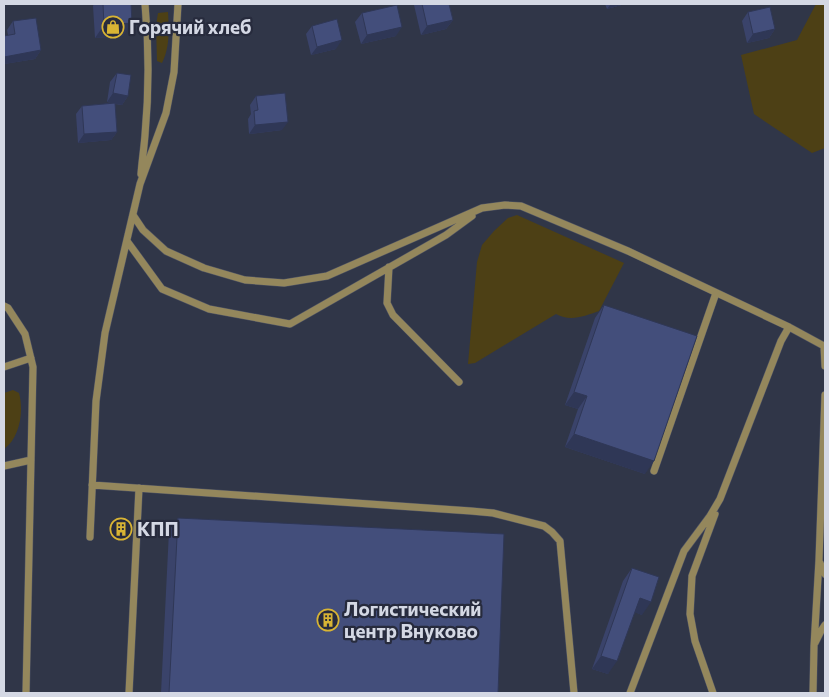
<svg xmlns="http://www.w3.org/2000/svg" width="829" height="697" font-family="Commissioner,sans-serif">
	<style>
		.green { fill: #4d4015 }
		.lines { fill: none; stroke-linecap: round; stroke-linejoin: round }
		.service-casing { stroke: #4e5364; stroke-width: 8 }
		.service { stroke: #94875c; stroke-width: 7 }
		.wall { fill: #3a436a }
		.shaded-wall { fill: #2f3756 }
		.building { fill: #434e7b; stroke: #2f3756 }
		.labels { text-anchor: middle; stroke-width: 4.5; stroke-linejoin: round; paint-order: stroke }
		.poi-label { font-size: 19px; font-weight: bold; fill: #d4d8e4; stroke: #272b3d; text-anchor: start }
	</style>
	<rect width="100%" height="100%" fill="#303648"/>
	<path class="green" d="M816 4H825V148L812 153 754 114 741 55 797 40Z
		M168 12C169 29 170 47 162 63L157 61 156 25 158 13Z
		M517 215 624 263 599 311C585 316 570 322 556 314L475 363 468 364 477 262 482 245 494 231 508 218Z
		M13 390 19 393C24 411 20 438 4 449V393Z"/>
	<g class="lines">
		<g class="service-casing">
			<path id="service" d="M141 174C142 161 144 148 145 135 149 92 149 47 145 4
				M133 215 143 230 166 251 204 268 245 280 284 283 327 276 482 208 505 205 521 206 628 251 789 327 781 341 720 499 710 516 684 551 630 693
				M127 241 162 289 209 309 290 324 446 235 472 216
				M389 267 387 303 393 315 459 382
				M4 306 8 308 25 334 33 367 26 693
				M789 327 824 346 825 366
				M4 367 31 358
				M4 466 31 460
				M654 471 716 293
				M92 485 471 511 493 513 544 526 552 532 560 541 574 693
				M90 537 96 401 105 333 140 184 166 113 174 72 178 4
				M820 563 825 574
				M815 643 821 631 825 625
				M129 693 139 488
				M713 693 695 641 690 614 692 576 715 514
				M813 693 814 646 819 560 825 395"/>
		</g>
		<use href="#service" class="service"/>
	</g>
	<path class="wall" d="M94 4H131L123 36 95 38 93 6Z
		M414 4H449L453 20 446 29 421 35 414 5Z
		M605 4H625L607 9Z
		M748 12 775 29 769 38 747 43 742 21Z
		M362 13 396 36 361 44 355 22Z
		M13 21 41 50 35 59 4 64V36L8 35 7 30Z
		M312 26 336 49 311 55 306 34Z
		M117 73 128 96 122 105 115 104 117 132 111 140 78 143 76 114 82 106 113 103 107 102 110 82Z
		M256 96 282 130 249 134 248 119 251 114 250 105Z
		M604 305 645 474 565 447 578 409 565 405 595 318Z
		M178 518 498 693H161L169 531Z
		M632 568 642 615 635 612 608 674 592 669 623 581Z"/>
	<path class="shaded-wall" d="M611 4H625L607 9Z
		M453 20 446 29 421 35 427 26Z
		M132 23 123 36 95 38 104 25Z
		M402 27 396 36 361 44 367 35Z
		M775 29 769 38 747 43 753 34Z
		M342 40 336 49 311 55 317 47Z
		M41 50 35 59 4 64V57Z
		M113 93 128 96 122 105 107 102Z
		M288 122 282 130 249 134 255 125Z
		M117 132 111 140 78 143 84 134Z
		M574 392 587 396 578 409 565 405Z
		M574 434 654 461 645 474 565 447Z
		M640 598 651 602 642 615 631 611Z
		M601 656 617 661 608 674 592 669Z"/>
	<path class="building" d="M103 4H131L132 23 104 25Z
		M422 4H449L453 20 427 26Z
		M397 5 402 27 367 35 362 13Z
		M770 7 775 29 753 34 748 12Z
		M36 18 41 50 4 57V36L15 34 13 21Z
		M337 19 342 40 317 47 312 26Z
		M117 73 131 75 128 96 113 93Z
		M285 93 288 122 255 125 254 111 258 110 256 96Z
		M115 103 117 132 84 134 82 106Z
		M604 305 697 336 654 461 574 434 587 396 574 392Z
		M178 518 504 534 498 693H169Z
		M632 568 659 577 651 602 640 598 617 661 601 656Z"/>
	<defs>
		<g id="shop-ring" transform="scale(1.125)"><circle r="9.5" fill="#272b3d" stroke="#d8b434" stroke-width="1.5"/><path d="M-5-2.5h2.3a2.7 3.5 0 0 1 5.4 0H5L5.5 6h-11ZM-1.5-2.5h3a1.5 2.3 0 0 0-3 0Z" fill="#d8b434"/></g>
		<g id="building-ring" transform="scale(1.125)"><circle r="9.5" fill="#272b3d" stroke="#d8b434" stroke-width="1.5"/><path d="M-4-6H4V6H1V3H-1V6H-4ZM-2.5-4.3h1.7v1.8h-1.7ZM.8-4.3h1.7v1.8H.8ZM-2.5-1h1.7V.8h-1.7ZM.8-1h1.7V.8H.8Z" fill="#d8b434"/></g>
	</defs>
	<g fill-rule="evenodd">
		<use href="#shop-ring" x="113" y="27"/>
		<use href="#building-ring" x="121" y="529"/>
		<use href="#building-ring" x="328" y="620"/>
	</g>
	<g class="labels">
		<g class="poi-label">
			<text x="129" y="34">Горячий хлеб</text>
			<text x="137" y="536">КПП</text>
			<text x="344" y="616">Логистический<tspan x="344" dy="22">центр Внуково</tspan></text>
		</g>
	</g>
	<rect width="829" height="697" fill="none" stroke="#d4d8e4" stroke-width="10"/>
</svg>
